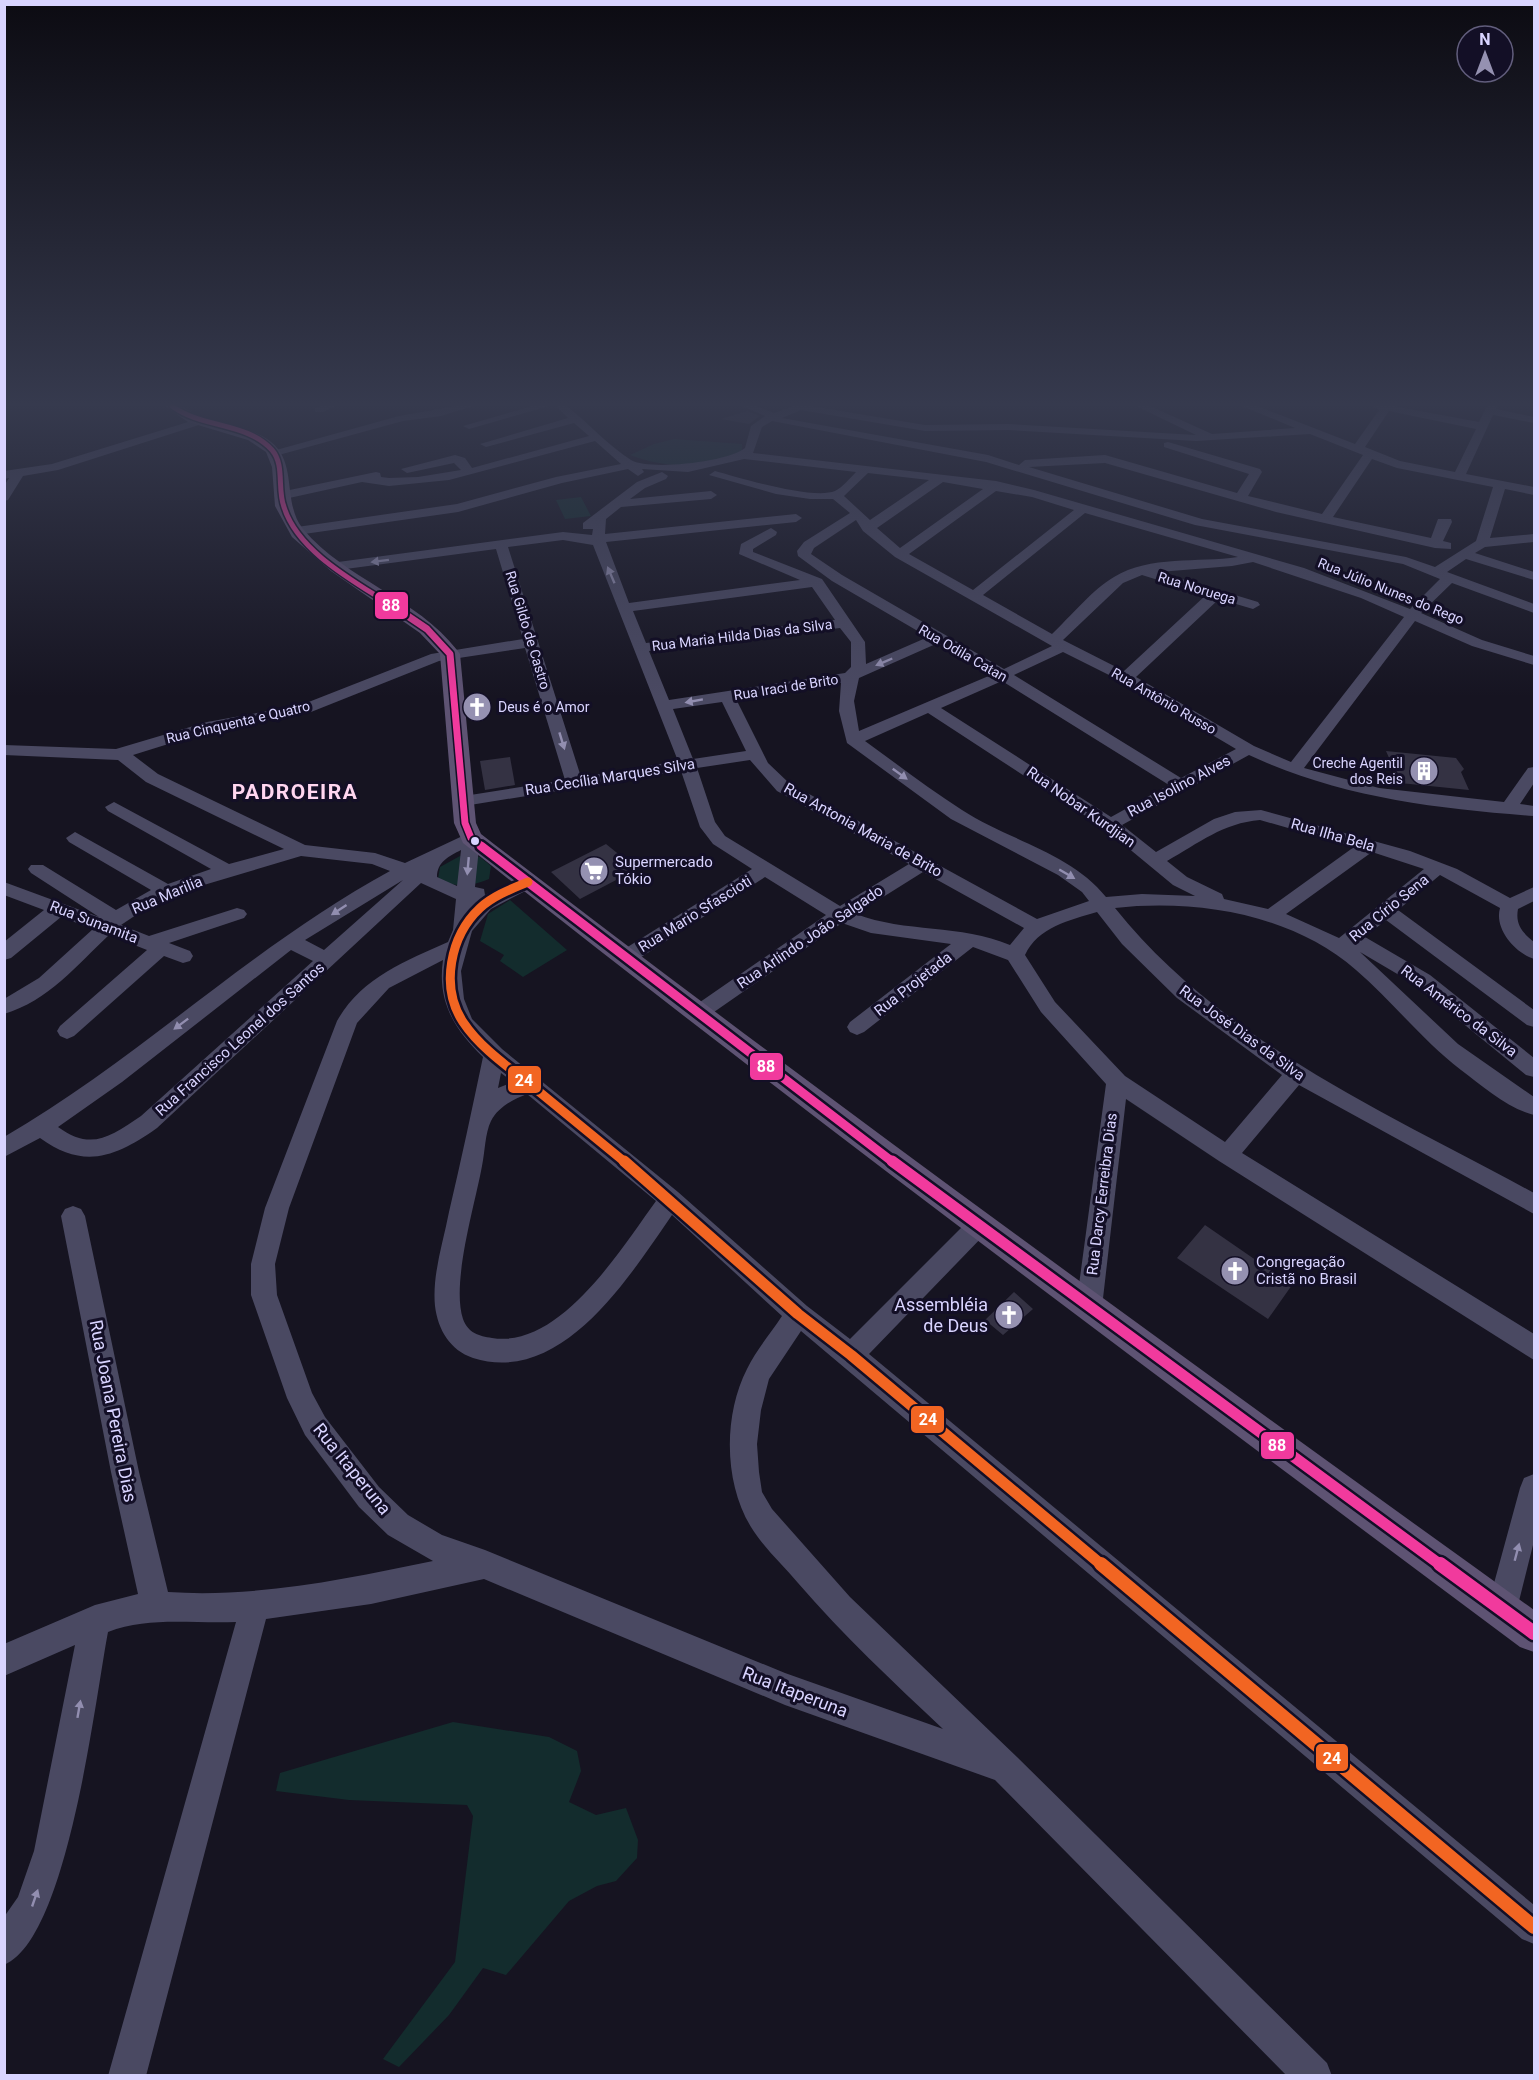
<svg xmlns="http://www.w3.org/2000/svg" width="1539" height="2080" font-family="Roboto,sans-serif">
	<style>
		.green { fill: #132c2d }
		.building { fill: #343243 }
		.lines { fill: none; stroke-linecap: round; stroke-linejoin: round }
		.minor { fill: #4a4962; fill-rule: evenodd }
		.major { fill: #5e5373; fill-rule: evenodd }
		.bus-1-far4-casing { stroke: #130f26; stroke-width: 8 }
		.bus-1-far3-casing { stroke: #130f26; stroke-width: 10 }
		.bus-1-far2-casing { stroke: #130f26; stroke-width: 14 }
		.bus-1-far1-casing { stroke: #130f26; stroke-width: 16 }
		.bus-1-casing { stroke: #130f26; stroke-width: 19 }
		.bus-2-far2-casing { stroke: #130f26; stroke-width: 14 }
		.bus-2-far1-casing { stroke: #130f26; stroke-width: 16 }
		.bus-2-casing { stroke: #130f26; stroke-width: 19 }
		.bus-1-far4 { stroke: #f13a9d; stroke-width: 5 }
		.bus-1-far3 { stroke: #f13a9d; stroke-width: 7 }
		.bus-1-far2 { stroke: #f13a9d; stroke-width: 9 }
		.bus-1-far1 { stroke: #f13a9d; stroke-width: 11 }
		.bus-1 { stroke: #f13a9d; stroke-width: 14 }
		.bus-2-far2 { stroke: #f26522; stroke-width: 9 }
		.bus-2-far1 { stroke: #f26522; stroke-width: 11 }
		.bus-2 { stroke: #f26522; stroke-width: 14 }
		.oneway { fill: #928eb0 }
		.bus-dot { fill: #d9d4ff; stroke: #130f26; stroke-width: 2 }
		.labels { text-anchor: middle; stroke-width: 6; stroke-linejoin: round; paint-order: stroke }
		.far-street-label { font-size: 14px; fill: #d9d4ff; stroke: #130f26 }
		.far-poi-label { font-size: 14px; fill: #d9d4ff; stroke: #130f26; text-anchor: start }
		.street-label { font-size: 15px; fill: #d9d4ff; stroke: #130f26 }
		.poi-label { font-size: 15px; fill: #d9d4ff; stroke: #130f26; text-anchor: start }
		.near-poi-label { font-size: 18px; fill: #d9d4ff; stroke: #130f26; text-anchor: end }
		.near-street-label { font-size: 18px; fill: #d9d4ff; stroke: #130f26 }
		.district-label { font-size: 21px; font-weight: bold; letter-spacing: 1.5px; fill: #ffd6f0; stroke: #130f26 }
		.line-badge { stroke: #130f26; stroke-width: 2 }
		.badge-label { font-size: 16px; text-anchor: middle; font-weight: bold; fill: #fff }
	</style>
	<rect width="100%" height="100%" fill="#161421"/>
	<path class="green" d="M674 439 742 444V451C707 469 666 469 630 455L654 444Z
		M581 497 591 516 565 519 556 500Z
		M460 856 480 857 491 866 489 879C469 887 458 888 438 879L440 867Z
		M510 900 567 950 523 977 500 961 504 955 480 941 488 914Z
		M453 1722 549 1737 577 1751 581 1771 569 1802 596 1815 626 1808 638 1840 637 1858 616 1881 597 1886 569 1901 506 1975 483 1968 449 2015 399 2067 383 2059 455 1962 473 1816 467 1805 349 1800 276 1791 280 1773Z"/>
	<path class="building" d="M747 411 760 416 749 424 721 419Z
		M1386 751 1456 758 1464 769 1461 772 1469 790 1400 783Z
		M510 757 515 785 485 790 480 761Z
		M606 844 637 869 580 899 551 872Z
		M1205 1225 1292 1285 1268 1319 1177 1258Z
		M1014 1292 1033 1309 1003 1335 985 1320Z"/>
	<g class="lines">
		<path class="minor" d="M320 406H335L323 412H315V408Z
			M456 406H473L441 416 403 421 275 456 269 452 399 416Z
			M532 406H549L469 429 463 426Z
			M556 406H567C587 422 610 447 631 460 649 471 728 462 745 448L751 426 765 416 742 406H756L774 413 794 406H811L925 425 1008 424 1196 435 1136 406H1150L1212 434 1295 428 1242 406H1257L1355 444 1379 410 1373 406H1393L1479 422 1487 406H1497L1496 409 1534 417V423L1493 415 1466 474 1534 487V495L1505 489 1490 538 1534 534V542L1485 547 1475 553 1534 572V580L1466 559 1447 572 1534 604V613L1452 583 1421 613 1482 640 1534 656V665L1472 646 1415 621 1304 768 1379 788 1504 802 1528 768 1534 767V783L1520 804 1534 806V816C1437 809 1338 797 1249 755L1122 825 1156 852 1214 819 1235 812 1261 810 1410 851 1457 869 1510 898 1534 887V901L1518 909C1515 925 1523 933 1534 942V959C1515 953 1494 929 1500 908L1440 875 1398 910 1534 1010V1027L1527 1025 1386 920 1365 937 1430 975 1534 1058V1077L1526 1075 1416 985 1360 952 1458 1044 1534 1097V1115C1509 1109 1482 1086 1461 1070 1422 1040 1393 1002 1356 970 1292 914 1197 899 1115 908 1222 1042 1387 1113 1534 1193V1214L1299 1085 1242 1153 1534 1334V1360L1219 1161 1126 1099 1102 1307 1098 1315 1089 1318 1080 1315 1076 1307 1106 1084 1041 1012 1008 960 973 947 864 1032 857 1035 850 1032 847 1027 850 1022 951 944 871 933 842 923 704 1019 697 1021 690 1019 687 1014 690 1009 826 915 765 877 632 963H618L615 958 618 953 752 869 713 844 700 827 681 771 464 806 458 805 455 801 464 796 565 780 525 648 439 661 311 712 210 731 133 755 158 774 305 845 375 853 405 863 471 832 480 838 475 887 484 889 485 895 521 878H535L537 882 535 886 491 909 472 931 461 971 464 999 472 1019 502 1049 678 1192 807 1306 850 1339 970 1219 978 1216 986 1219 990 1226 986 1233 869 1354 1534 1905V1944L1522 1939 801 1331 769 1379 761 1410 757 1444 759 1472 762 1492 772 1509 850 1597 1017 1757 1327 2063 1332 2076H1287L995 1780 785 1705 484 1579 371 1604 266 1619 146 2076H108L236 1622C192 1624 149 1616 108 1632 95 1700 68 1939 4 1965V1917L18 1897 34 1851 75 1645 4 1676V1644L95 1605 138 1594 111 1472 61 1216 65 1209 73 1206 81 1209 85 1216 139 1472 168 1592C256 1598 346 1579 433 1561L388 1535 359 1507 305 1435 287 1398 251 1295V1264L265 1208 337 1021C361 978 405 961 448 942L453 930 456 899 421 883 157 1128C116 1157 84 1170 40 1138L4 1157V1137C140 1058 252 946 390 871L372 864 301 856 187 890 142 911 121 925 149 936 237 908 244 910 247 914 244 918 169 943 190 951 193 956 190 961 183 963 164 956 74 1036 67 1039 60 1036 57 1031 60 1026 147 950 109 935C77 965 48 1001 4 1014V999L39 978 93 929 61 917 11 958 4 960V942L44 910 4 895V882L99 917 31 873 28 869 31 865H43L116 910 151 890 69 842 66 838 75 832 168 884 211 869 108 811 105 807 114 802 229 864 284 849 146 782 118 760 4 755V745L116 749 207 722 301 705 431 654 523 639 496 549 338 570 331 566 338 562 563 532 592 535 593 529H583V523L637 482 662 472 668 476 666 479 645 488 630 499 711 491 717 495 711 499 621 507 606 519 605 534 796 514 802 518 796 522 606 542 629 603 800 580 739 554 741 544 771 528 777 532 776 535 753 549V552L822 579 865 642 866 664 928 637 832 581 798 556 797 551 804 542 850 513 833 499H810L776 494 709 475 715 471C740 478 813 500 835 491 843 487 850 478 856 472L744 459 688 472 642 469 644 472 638 476 628 469 562 483 458 512 297 535 291 531 297 527 457 504 556 477 621 464 595 441 449 480 389 486 362 482 280 500 274 496 280 492 376 472 380 473 381 477 389 478 418 477 461 470 454 463 407 473 401 469 455 455 465 458 472 468 589 436 574 423 486 447 480 444 568 418ZM801 410 925 431 1008 430 1196 441 1310 434 1363 455 1322 514 1248 496 1262 472 1260 469 1168 442 1164 443V447L1249 474 1237 493 1105 455 1025 460 1019 465 988 455 782 418ZM1389 411 1476 429 1455 472 1400 461 1365 447ZM772 421 986 462 1195 525 1403 564 1440 579 1410 609 1304 568 1034 490 996 481 753 453 762 427ZM1372 459 1397 468 1493 487 1476 541 1435 567 1406 557 1202 519 1029 467 1105 463 1276 512 1435 548 1451 549V543L1443 541 1452 522 1451 519H1438L1431 538 1333 517ZM868 473 929 480 870 520 844 496ZM943 482 983 489 900 548 877 528ZM996 491 1032 497 1074 510 973 590 909 554ZM1085 513 1238 557C1198 563 1150 555 1114 577 1093 589 1070 617 1052 634L983 595ZM856 520 863 531 895 557 1052 646 1004 669 842 575 811 554 814 548ZM563 540 593 545 678 761 581 777 508 547ZM1253 562 1361 598 1404 617 1291 762 1254 746 1136 677 1219 599 1253 609 1260 605 1258 602 1159 572 1232 566ZM1142 575 1206 595 1124 671 1063 640 1123 583ZM812 587 835 620 646 643 633 611ZM840 628 851 642V667L845 673 669 700 649 651ZM938 643 991 675 859 731 854 701 859 678ZM1063 652 1121 681 1236 749 1181 778 1014 675ZM1002 681 1169 785 1111 817 941 708ZM841 683 839 711 847 743 951 819 1058 875 1082 892 1089 901 1037 919 789 783 768 763 736 699ZM722 702 746 751 693 759 673 709ZM928 713 1104 828 1173 885 1195 896 1142 894 1106 897C1071 853 1008 840 962 810 929 789 897 764 865 741ZM750 760 777 791 909 864 840 906 725 836 715 822 697 768ZM1260 820 1354 847 1268 909 1224 899 1222 894 1187 877 1167 861C1199 843 1223 823 1260 820ZM461 850 457 886 437 877C437 862 449 856 461 850ZM1372 852 1424 869 1339 938 1286 914ZM923 872 1024 928 1010 945C961 924 905 933 856 914ZM403 880 324 950 305 940ZM1097 912 1122 944 1177 998 1282 1075 1225 1142 1125 1076 1055 1002 1025 955C1038 927 1070 920 1097 912ZM291 950 313 961 141 1116C110 1137 91 1151 58 1127L122 1082ZM443 960C437 1001 454 1029 483 1057 472 1109 461 1161 449 1212 443 1243 432 1275 435 1306 438 1330 450 1350 473 1358 562 1386 629 1277 672 1215L782 1316C771 1333 756 1350 747 1369 723 1416 724 1483 751 1527 763 1547 783 1565 798 1583 843 1635 893 1682 943 1729L785 1673 485 1550 442 1535 408 1515 379 1487 325 1417 312 1393 277 1295 275 1264 289 1208 357 1023 389 988ZM501 1073 513 1082 498 1088ZM527 1094 656 1201C621 1249 560 1349 492 1338 479 1336 468 1333 463 1319 451 1283 475 1205 482 1166 485 1152 485 1133 491 1121 498 1107 514 1099 527 1094Z
			M201 418 207 421 205 423 58 470 23 476 8 500 4 501V486L9 478 4 479V471L52 464Z
			M1534 1474V1541L1517 1609 1513 1620 1502 1624 1491 1620 1487 1609 1520 1488 1524 1478Z"/>
		<path class="major" d="M165 406C169 406 174 405 178 406 185 407 192 413 198 416 222 426 250 425 271 442 298 463 282 503 303 529 346 580 417 598 457 650L460 654 476 823 481 834C827 1100 1180 1355 1534 1610V1652L1520 1647C1165 1382 810 1118 463 843L454 823 440 654 420 633 331 571 292 537 275 506 272 467 266 452 248 440 188 422Z"/>
		<g class="bus-1-far4-casing">
			<path id="bus-1-far4" d="M172 406C201 428 247 422 272 450 285 465 277 489 284 507 297 549 348 578 383 600"/>
		</g>
		<g class="bus-1-far3-casing">
			<path id="bus-1-far3" d="M381 598 427 629 450 654 465 823 471 838 483 847"/>
		</g>
		<g class="bus-1-far2-casing">
			<path id="bus-1-far2" d="M481 846 894 1163"/>
		</g>
		<g class="bus-1-far1-casing">
			<path id="bus-1-far1" d="M892 1161 1442 1566"/>
		</g>
		<g class="bus-1-casing">
			<path id="bus-1" d="M1440 1564 1534 1633"/>
		</g>
		<g class="bus-2-far2-casing">
			<path id="bus-2-far2" d="M528 882C511 889 493 896 480 908 450 936 440 987 463 1022 479 1046 504 1064 526 1081 560 1109 593 1136 626 1163"/>
		</g>
		<g class="bus-2-far1-casing">
			<path id="bus-2-far1" d="M624 1161 798 1314 851 1355 1103 1566"/>
		</g>
		<g class="bus-2-casing">
			<path id="bus-2" d="M1101 1564 1534 1927"/>
		</g>
		<use href="#bus-1-far4" class="bus-1-far4"/>
		<use href="#bus-1-far3" class="bus-1-far3"/>
		<use href="#bus-1-far2" class="bus-1-far2"/>
		<use href="#bus-1-far1" class="bus-1-far1"/>
		<use href="#bus-1" class="bus-1"/>
		<use href="#bus-2-far2" class="bus-2-far2"/>
		<use href="#bus-2-far1" class="bus-2-far1"/>
		<use href="#bus-2" class="bus-2"/>
	</g>
	<defs><path id="oneway-solid" d="M-6-.8H1V-3.2L6.5 0L1 3.2V.8H-6Z" transform="scale(1.5)"/></defs>
	<g class="oneway">
		<use href="#oneway-solid" transform="translate(380 561) rotate(173)"/>
		<use href="#oneway-solid" transform="translate(611 575) rotate(-113)"/>
		<use href="#oneway-solid" transform="translate(884 662) rotate(157)"/>
		<use href="#oneway-solid" transform="translate(694 701) rotate(170)"/>
		<use href="#oneway-solid" transform="translate(562 741) rotate(73)"/>
		<use href="#oneway-solid" transform="translate(900 774) rotate(36)"/>
		<use href="#oneway-solid" transform="translate(468 866) rotate(95)"/>
		<use href="#oneway-solid" transform="translate(1067 874) rotate(30)"/>
		<use href="#oneway-solid" transform="translate(339 910) rotate(147)"/>
		<use href="#oneway-solid" transform="translate(181 1024) rotate(143)"/>
		<use href="#oneway-solid" transform="translate(1517 1552) rotate(-75)"/>
		<use href="#oneway-solid" transform="translate(79 1709) rotate(-80)"/>
		<use href="#oneway-solid" transform="translate(35 1898) rotate(-71)"/>
	</g>
	<linearGradient id="sky" x2="0" y2="1"><stop stop-color="#0c0b12"/><stop offset="0.58" stop-color="#363a4e"/><stop offset="1" stop-color="#363a4e" stop-opacity="0"/></linearGradient>
	<rect width="1539" height="697" fill="url(#sky)"/>
	<defs>
		<g id="church-disc" transform="scale(1.5)"><circle r="9.5" fill="#9591b1" stroke="#130f26"/><path d="M-1.2-6h2.4v3.5h3.3v2.4h-3.3V6h-2.4V-.1h-3.3v-2.4h3.3Z" fill="#fff"/></g>
		<g id="building-disc" transform="scale(1.5)"><circle r="9.5" fill="#9591b1" stroke="#130f26"/><path d="M-4-6H4V6H1V3H-1V6H-4ZM-2.5-4.3h1.7v1.8h-1.7ZM.8-4.3h1.7v1.8H.8ZM-2.5-1h1.7V.8h-1.7ZM.8-1h1.7V.8H.8Z" fill="#fff"/></g>
		<g id="supermarket-disc" transform="scale(1.5)"><circle r="9.5" fill="#9591b1" stroke="#130f26"/><path d="M-6-5.5h2.5l.6 2H6L4.5 2H-2.5L-4.4-4H-6ZM-1.5 3.2a1.3 1.3 0 1 0 .1 0ZM3 3.2a1.3 1.3 0 1 0 .1 0Z" fill="#fff"/></g>
	</defs>
	<g fill-rule="evenodd">
		<use href="#church-disc" x="477" y="707"/>
		<use href="#building-disc" x="1424" y="771"/>
		<use href="#supermarket-disc" x="594" y="871"/>
		<use href="#church-disc" x="1235" y="1271"/>
		<use href="#church-disc" x="1009" y="1315"/>
	</g>
	<circle class="bus-dot" cx="475" cy="841" r="5"/>
	<g class="labels">
		<g class="far-street-label">
			<text transform="translate(1197 588) rotate(17)" y="5">Rua Noruega</text>
			<text transform="translate(1391 591) rotate(22)" y="5">Rua Júlio Nunes do Rego</text>
			<text transform="translate(528 630) rotate(73)" y="5">Rua Gildo de Castro</text>
			<text transform="translate(742 635) rotate(-7)" y="5">Rua Maria Hilda Dias da Silva</text>
			<text transform="translate(963 653) rotate(30)" y="5">Rua Odila Catan</text>
			<text transform="translate(786 687) rotate(-9)" y="5">Rua Iraci de Brito</text>
			<text transform="translate(1164 701) rotate(30)" y="5">Rua Antônio Russo</text>
			<text transform="translate(238 722) rotate(-13)" y="5">Rua Cinquenta e Quatro</text>
		</g>
		<g class="far-poi-label">
			<text x="498" y="712">Deus é o Amor</text>
			<text x="1403" y="768" text-anchor="end">Creche Agentil<tspan x="1403" dy="16">dos Reis</tspan></text>
		</g>
		<g class="street-label">
			<text transform="translate(610 777) rotate(-9)" y="5">Rua Cecília Marques Silva</text>
			<text transform="translate(1179 786) rotate(-28)" y="5">Rua Isolino Alves</text>
			<text transform="translate(1081 807) rotate(35)" y="5">Rua Nobar Kurdjian</text>
			<text transform="translate(863 830) rotate(29)" y="5">Rua Antonia Maria de Brito</text>
			<text transform="translate(1333 835) rotate(16)" y="5">Rua Ilha Bela</text>
			<text transform="translate(167 895) rotate(-23)" y="5">Rua Marilia</text>
			<text transform="translate(1389 908) rotate(-39)" y="5">Rua Círio Sena</text>
			<text transform="translate(695 914) rotate(-32)" y="5">Rua Mario Sfascioti</text>
			<text transform="translate(94 922) rotate(21)" y="5">Rua Sunamita</text>
			<text transform="translate(810 937) rotate(-34)" y="5">Rua Arlindo João Salgado</text>
			<text transform="translate(913 984) rotate(-38)" y="5">Rua Projetada</text>
			<text transform="translate(1459 1011) rotate(37)" y="5">Rua Américo da Silva</text>
			<text transform="translate(1242 1033) rotate(36)" y="5">Rua José Dias da Silva</text>
			<text transform="translate(240 1039) rotate(-42)" y="5">Rua Francisco Leonel dos Santos</text>
			<text transform="translate(1102 1194) rotate(-83)" y="5">Rua Darcy Eerreibra Dias</text>
		</g>
		<g class="poi-label">
			<text x="615" y="867">Supermercado<tspan x="615" dy="17">Tókio</tspan></text>
			<text x="1256" y="1267">Congregação<tspan x="1256" dy="17">Cristã no Brasil</tspan></text>
		</g>
		<g class="near-poi-label">
			<text x="988" y="1311">Assembléia<tspan x="988" dy="21">de Deus</tspan></text>
		</g>
		<g class="near-street-label">
			<text transform="translate(113 1411) rotate(79)" y="6">Rua Joana Pereira Dias</text>
			<text transform="translate(352 1469) rotate(51)" y="6">Rua Itaperuna</text>
			<text transform="translate(795 1692) rotate(21)" y="6">Rua Itaperuna</text>
		</g>
		<g class="district-label">
			<text x="295" y="799">PADROEIRA</text>
		</g>
	</g>
	<g class="line-badge">
		<rect x="374" y="591" width="35" height="29" rx="6" fill="#f13a9d"/>
		<rect x="749" y="1052" width="35" height="29" rx="6" fill="#f13a9d"/>
		<rect x="507" y="1065" width="35" height="29" rx="6" fill="#f26522"/>
		<rect x="910" y="1405" width="35" height="29" rx="6" fill="#f26522"/>
		<rect x="1260" y="1431" width="35" height="29" rx="6" fill="#f13a9d"/>
		<rect x="1315" y="1743" width="34" height="29" rx="6" fill="#f26522"/>
	</g>
	<g class="badge-label">
		<text x="391" y="611">88</text>
		<text x="766" y="1072">88</text>
		<text x="524" y="1086">24</text>
		<text x="928" y="1425">24</text>
		<text x="1277" y="1451">88</text>
		<text x="1332" y="1764">24</text>
	</g>
	<rect width="1539" height="2080" fill="none" stroke="#d9d4ff" stroke-width="12"/>
	<g transform="translate(1485 54)"><circle r="28" fill="#130f26" stroke="#625e7d" stroke-width="1.5"/>
	<path d="M0-4.5L10 22L0 15L-10 22Z" fill="#9591b1"/>
	<text y="-9" font-size="16" font-weight="bold" text-anchor="middle" fill="#d9d4ff">N</text>
	</g>
</svg>
